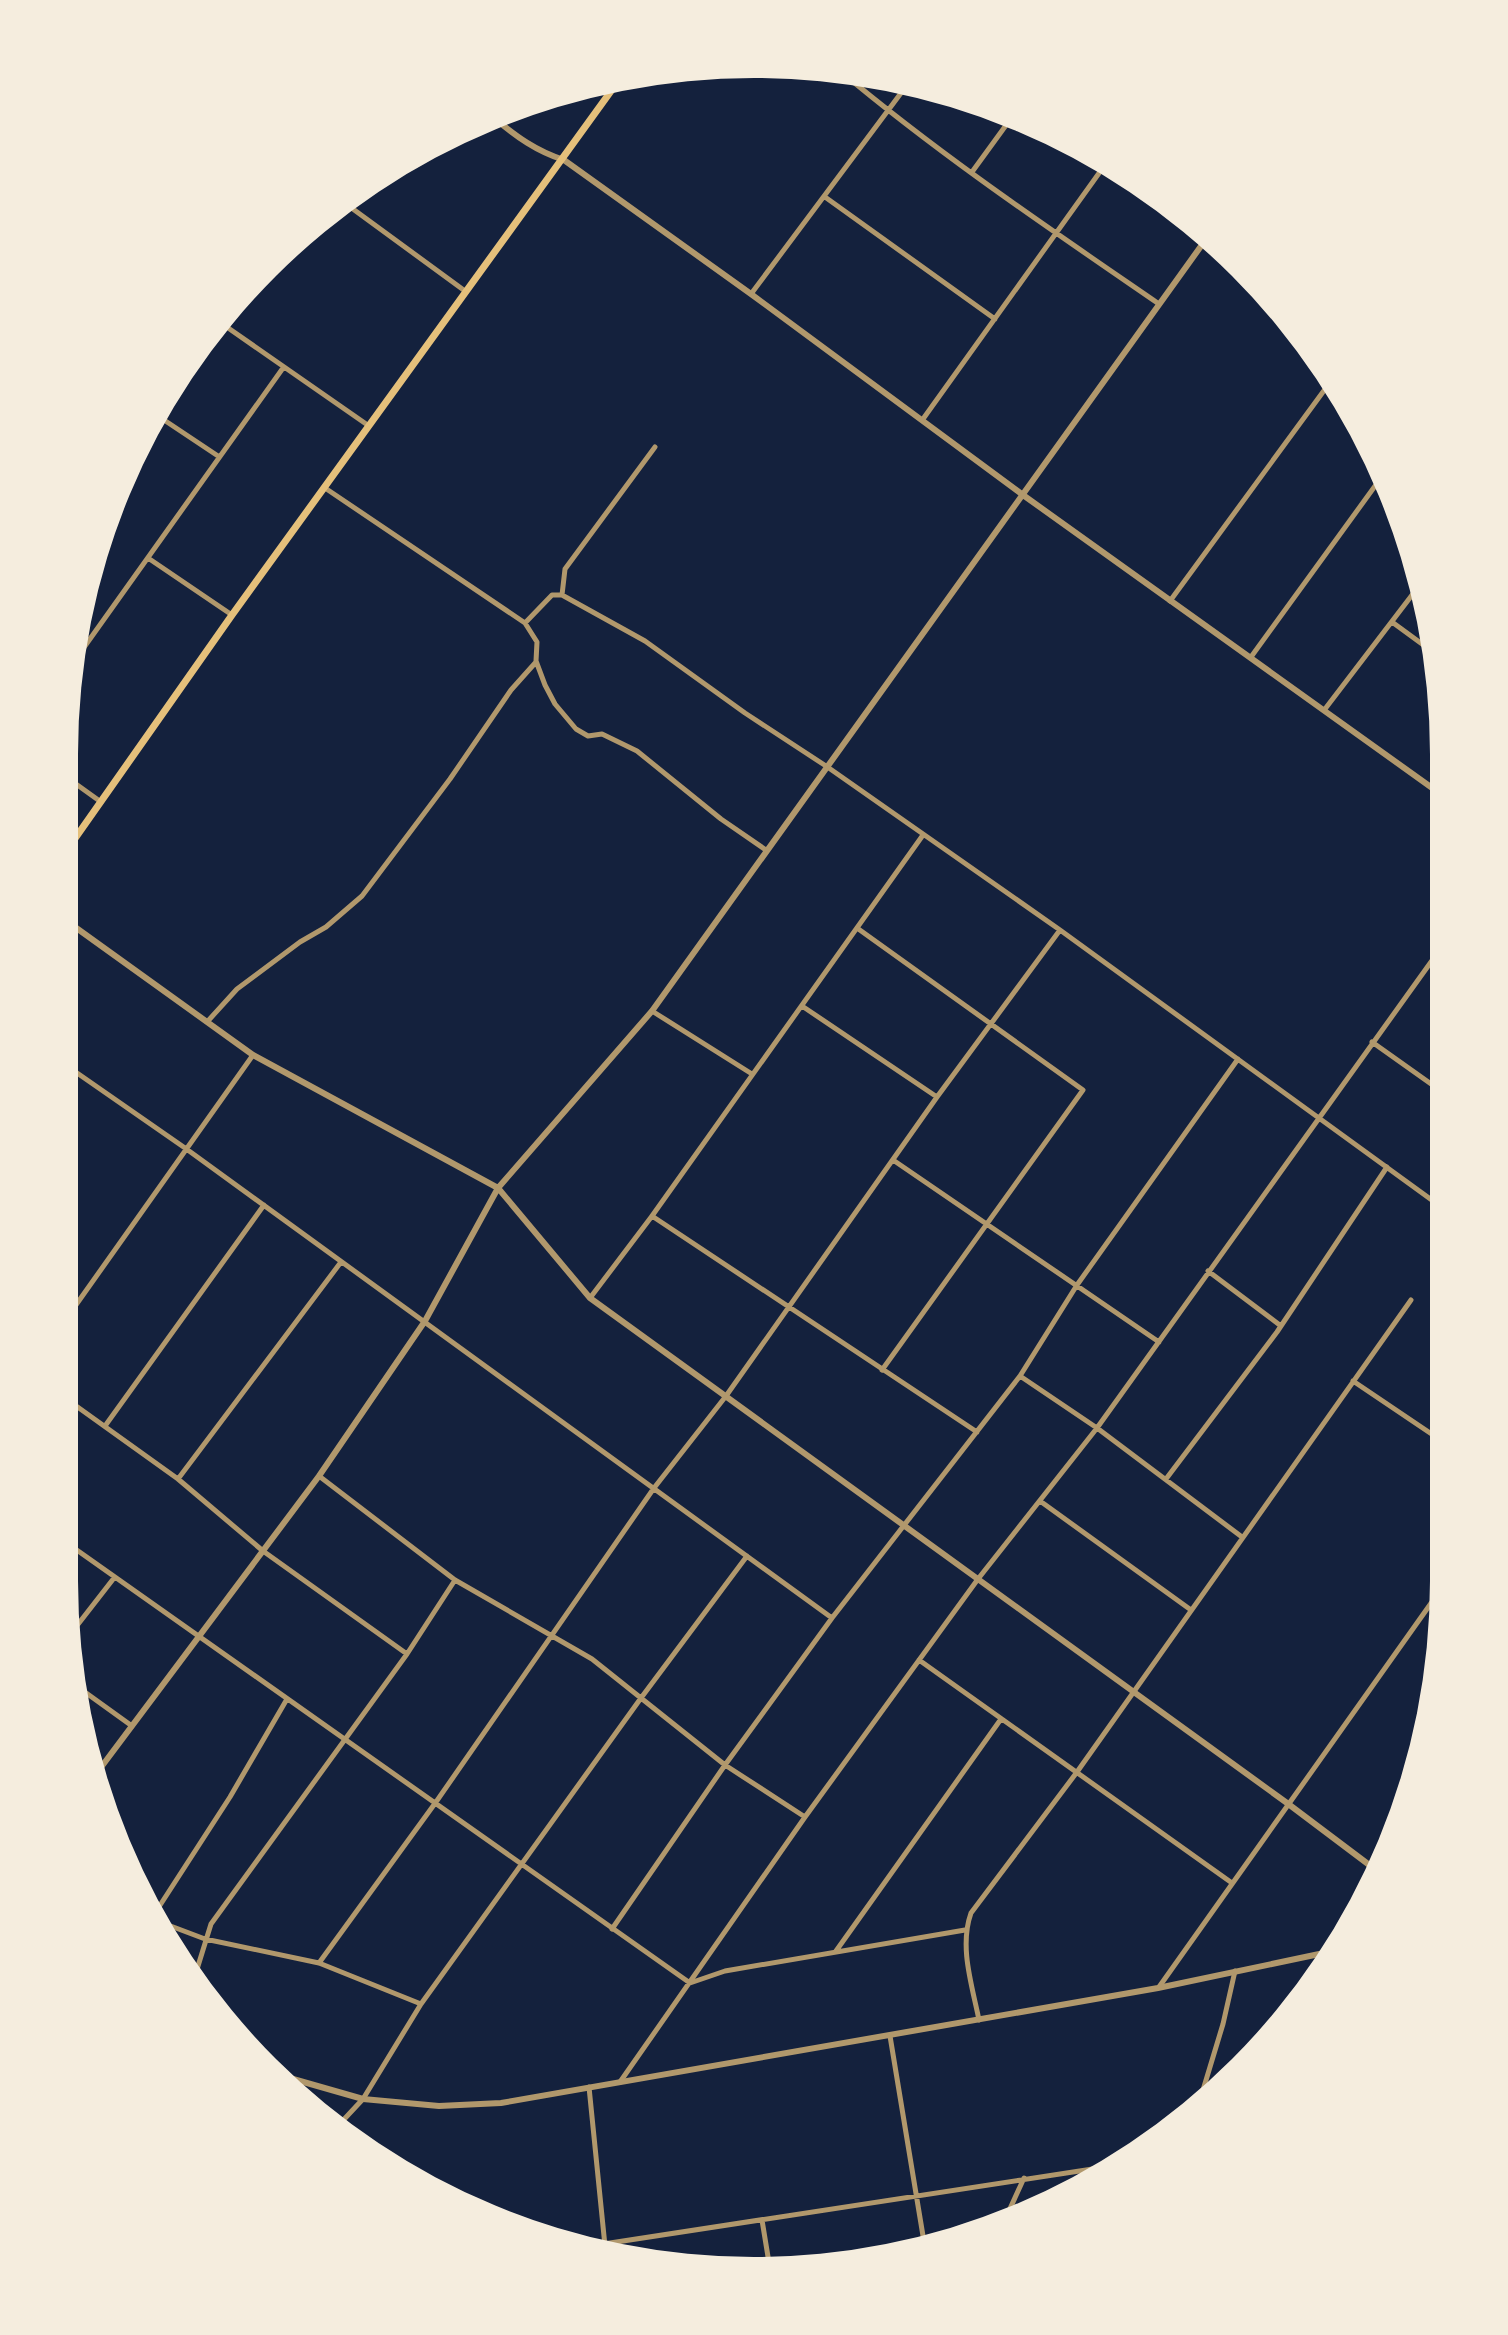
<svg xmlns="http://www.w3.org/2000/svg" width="1508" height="2335" font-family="'DM Sans',sans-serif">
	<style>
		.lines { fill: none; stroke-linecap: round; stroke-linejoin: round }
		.minor { stroke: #b1986c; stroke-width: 5 }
		.tertiary { stroke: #b1986c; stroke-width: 6 }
		.secondary { stroke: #e5c07b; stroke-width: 7 }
	</style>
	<rect width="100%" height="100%" fill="#14213d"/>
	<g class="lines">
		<path class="minor" d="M839 70C940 155 1050 229 1159 304
			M972 172 1012 117
			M825 197 995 319
			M342 201 465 291
			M751 294 907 85
			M221 323 369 426
			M161 418 218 456
			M923 419 1107 162
			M325 488 525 623 537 642 536 661 545 685 555 704 576 729 588 736 602 734 637 751 721 819 766 850
			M148 558 232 615
			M562 595 565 569 655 447
			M1170 601 1331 381
			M1392 622 1433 652
			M525 623 552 595H562L645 641 745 713 826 766 1060 930 1440 1206
			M1251 657 1383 475
			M70 667 283 368
			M1325 709 1422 582
			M69 779 101 802
			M857 928 1083 1090 882 1370
			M802 1006 937 1097
			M652 1011 752 1074
			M207 1022 237 989 300 942 326 927 362 896 450 779 511 690 536 662
			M1372 1042 1441 1091
			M67 1066 185 1148 832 1618
			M893 1160 1159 1342
			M652 1216 977 1432
			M1208 1271 1281 1326
			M590 1298 652 1216 923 835
			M66 1319 253 1055
			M1020 1376 1097 1428 1242 1537
			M1353 1381 1439 1439
			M65 1398 178 1479 263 1551 407 1654
			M105 1426 264 1205
			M319 1476 455 1580 592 1659 725 1765 805 1817
			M178 1479 341 1262
			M1166 1479 1277 1332 1387 1167
			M1040 1501 1191 1610
			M64 1541 690 1983 725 1971 965 1930
			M72 1632 114 1578
			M919 1660 1232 1883
			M82 1690 132 1726
			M155 1913 230 1797 287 1699
			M160 1922 205 1939 319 1963 421 2004
			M612 1929 725 1765 832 1618 1020 1376 1077 1285 1238 1059
			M836 1951 1001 1719
			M319 1963 436 1802 654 1488 726 1396 937 1097 1060 930
			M194 1979 211 1924 407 1654 455 1580
			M1159 1987 1439 1592
			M979 2020C972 1985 959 1947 971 1913L1077 1772 1411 1300
			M890 2036 925 2248
			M620 2082 805 1817 978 1579 1097 1428 1441 948
			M589 2087 605 2246
			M1200 2100 1223 2024 1235 1971
			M335 2129 363 2099 421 2004 641 1698 747 1556
			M1008 2213 1024 2178
			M762 2220 770 2269
			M597 2245 1112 2166"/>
		<path class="tertiary" d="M494 118C517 137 536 151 564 160L751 294 1023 495 1442 795
			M68 922 253 1055 498 1188 590 1298 1287 1803 1376 1870
			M96 1774 319 1476 425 1321 498 1188 652 1011 1209 235
			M286 2077 363 2099 439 2106 501 2103 1158 1988 1324 1953"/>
		<path class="secondary" d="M69 847 232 615 619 80"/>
	</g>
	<path d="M0 0H1508V2335H0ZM754 78H754A676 676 0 0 1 1430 754V1581A676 676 0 0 1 754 2257H754A676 676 0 0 1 78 1581V754A676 676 0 0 1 754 78Z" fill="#f5edde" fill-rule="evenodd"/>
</svg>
